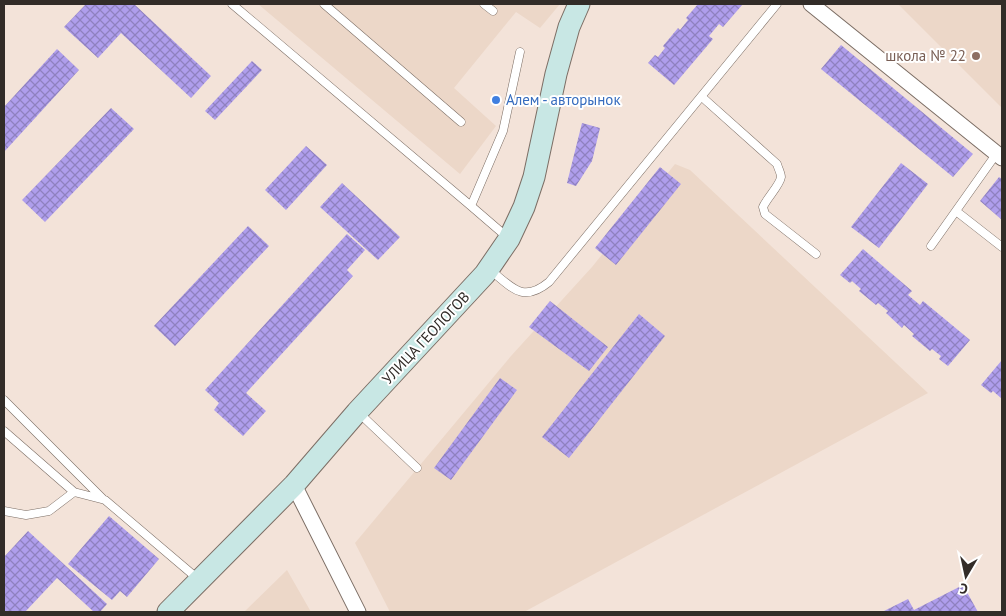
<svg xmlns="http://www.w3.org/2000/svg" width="1006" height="616" font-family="'PT Sans',sans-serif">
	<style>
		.built { fill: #ecd7c8 }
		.building { fill: url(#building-cross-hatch) }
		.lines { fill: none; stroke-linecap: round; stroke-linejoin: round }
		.lane-casing { stroke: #7c6e65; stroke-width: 9 }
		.street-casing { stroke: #7c6e65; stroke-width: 17 }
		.secondary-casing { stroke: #7c6e65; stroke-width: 23 }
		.lane { stroke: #fff; stroke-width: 8 }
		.street { stroke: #fff; stroke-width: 15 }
		.secondary { stroke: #c8e7e4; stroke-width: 21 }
		.education-dot { fill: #8d6e63; stroke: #fff; stroke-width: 2 }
		.shop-dot { fill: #3f7fe0; stroke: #fff; stroke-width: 2 }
		.labels { text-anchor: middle; stroke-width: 4; stroke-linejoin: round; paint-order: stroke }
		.education-label { font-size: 15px; fill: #785e54; stroke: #fff; text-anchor: end }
		.shop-label { font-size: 15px; fill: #366cbe; stroke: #fff; text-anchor: start }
		.street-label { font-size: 15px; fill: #322c28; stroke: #fff }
	</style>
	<defs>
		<pattern id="building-cross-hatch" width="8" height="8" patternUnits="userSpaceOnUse" patternTransform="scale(1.25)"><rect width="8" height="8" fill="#af9eec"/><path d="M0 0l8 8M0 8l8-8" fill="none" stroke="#8f81bf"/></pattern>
	</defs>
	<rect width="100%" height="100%" fill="#f3e3d9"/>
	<path class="built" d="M258 4H560L540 28 516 12 454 88 496 126 460 174Z
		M898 4H1002V108Z
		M675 164 690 170 928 393 524 612H390L355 543 511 356 592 267Z
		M287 570 311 612H244Z"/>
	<path class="building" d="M86 4H134L211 76 191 98 121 33 98 58 64 27Z
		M698 4H743L723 27 719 24 709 36 713 39 674 85 648 63 655 55 658 57 665 48 663 46 678 28 680 30 688 20 686 18Z
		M841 45 973 154 953 177 821 69Z
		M57 49 79 70 4 152V107Z
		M252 61 262 70 215 120 205 111Z
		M111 108 134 129 45 222 22 200Z
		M582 123 600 128 592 161 576 186 567 183Z
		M306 146 327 165 286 210 265 190Z
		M901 163 928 184 879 248 851 227Z
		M660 167 681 184 616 265 595 248Z
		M999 177 1002 179V220L980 201Z
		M342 183 400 237 378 260 320 207Z
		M248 226 269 246 175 346 154 326Z
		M347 234 365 250 347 270 353 276 246 393 266 411 243 436 214 410 219 403 205 390Z
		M863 249 912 291 908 295 920 305 923 301 970 340 948 366 939 359 941 356 932 349 930 351 912 336 914 334 904 325 902 328 886 313 888 311 878 303 876 305 859 291 861 289 852 281 850 283 840 275Z
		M550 301 608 347 589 371 529 327Z
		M639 314 665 336 569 458 542 437Z
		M1002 360V399L993 391 991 393 981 385Z
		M500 378 517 390 451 480 434 468Z
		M109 516 159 559 127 597 120 591 112 600 68 564Z
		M28 531 107 604 100 612H94L57 578 25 612H4V557Z
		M963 585 978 612H882L908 599 914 610Z"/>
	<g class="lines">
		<g class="lane-casing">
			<path id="lane" d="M232 4 471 206
				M324 4 461 122
				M484 4 493 11
				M702 97 777 164C778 168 781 173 781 177 780 185 767 198 763 207L765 214 816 254
				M956 211 1002 247
				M507 237 471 206 503 131 520 52
				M931 246 997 153
				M489 269C512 287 522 304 549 282L777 4
				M4 400 103 499
				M359 413 417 468
				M4 431 74 492 105 500 198 579
				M4 511 26 515 49 511 74 492"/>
		</g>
		<g class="street-casing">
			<path id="street" d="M811 4 1002 158
				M294 485 358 612"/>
		</g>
		<g class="secondary-casing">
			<path id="secondary" d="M168 612 294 485 357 412 485 274 509 239 524 207 534 177 556 74 569 27 579 4"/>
		</g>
		<use href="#lane" class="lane"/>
		<use href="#street" class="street"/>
		<use href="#secondary" class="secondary"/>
	</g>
	<circle class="education-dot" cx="976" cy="56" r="5"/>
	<circle class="shop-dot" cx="496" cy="100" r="5"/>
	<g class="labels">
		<g class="education-label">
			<text x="966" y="61">школа № 22</text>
		</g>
		<g class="shop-label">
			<text x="506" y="105">Алем - авторынок</text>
		</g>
		<g class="street-label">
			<text transform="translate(426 338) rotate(-47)" y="5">УЛИЦА ГЕОЛОГОВ</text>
		</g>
	</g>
	<rect width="1006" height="616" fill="none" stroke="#322c28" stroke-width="10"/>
	<g transform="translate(966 576) rotate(189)" stroke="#ffffff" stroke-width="4" paint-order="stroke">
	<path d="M0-4L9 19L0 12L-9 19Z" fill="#322c28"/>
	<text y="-8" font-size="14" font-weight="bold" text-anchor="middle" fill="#322c28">С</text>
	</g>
</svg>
